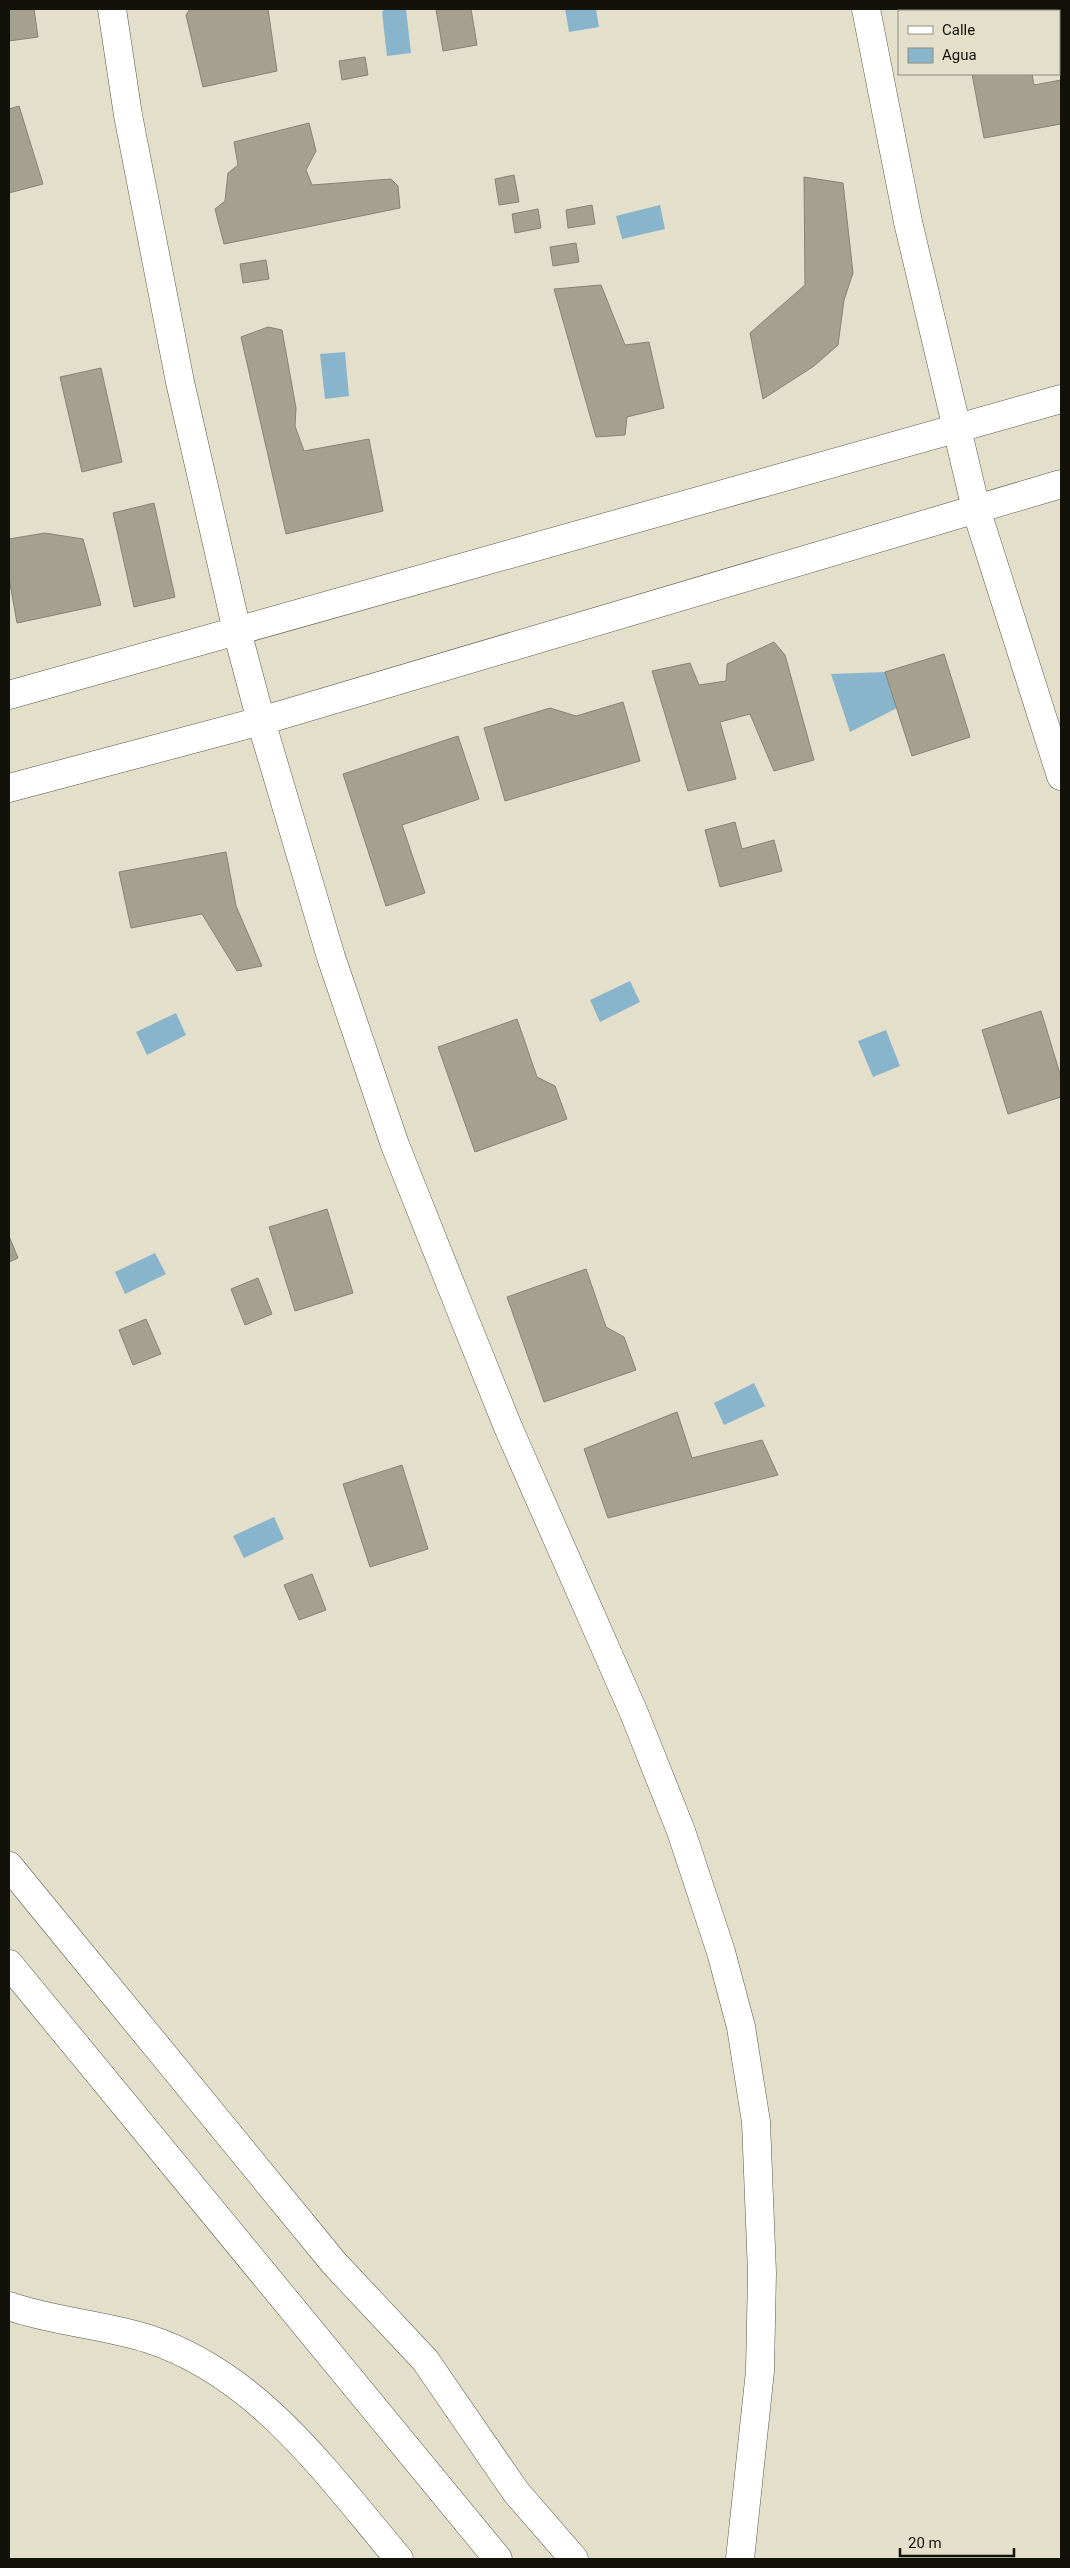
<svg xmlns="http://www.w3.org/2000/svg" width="1070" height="2568" font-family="Roboto,sans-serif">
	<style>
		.water { fill: #89b5cc }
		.building { fill: #a6a18f; stroke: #888371 }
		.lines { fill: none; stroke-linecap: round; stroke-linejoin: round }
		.street-casing { stroke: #5c5747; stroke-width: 29 }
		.street { stroke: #fff; stroke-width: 28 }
	</style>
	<rect width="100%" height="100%" fill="#e4dfcb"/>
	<path class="water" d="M385 9H406L411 53 387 56 382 12Z
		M565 9H596L599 27 569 32Z
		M660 205 665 229 622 239 616 216Z
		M345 352 349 396 325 399 320 354Z
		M885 672 897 708 850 732 831 674Z
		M630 981 640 1002 600 1022 590 1000Z
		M176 1013 186 1035 147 1055 136 1032Z
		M886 1030 900 1066 873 1077 858 1041Z
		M155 1253 166 1274 125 1294 115 1272Z
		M754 1383 765 1406 724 1425 714 1403Z
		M274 1517 284 1539 244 1558 233 1536Z"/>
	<path class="building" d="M9 9H34L38 37 9 41Z
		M190 9H268L277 71 203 87 186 15Z
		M436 9H471L477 45 443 51Z
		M940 9H992L980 11H940Z
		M365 57 368 75 342 80 339 61Z
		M972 74H1032L1034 85 1061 80V124L984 138Z
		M19 106 43 184 9 193V109Z
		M309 123 316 151 306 170 312 185 391 179 398 186 400 208 224 244 215 209 225 201 228 173 238 165 234 142Z
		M514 175 519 202 499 205 495 179Z
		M804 177 843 183 853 273 844 300 838 345 814 366 763 399 750 333 805 285Z
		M592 205 595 224 568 228 566 210Z
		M538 209 541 228 515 233 512 214Z
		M576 243 579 262 553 266 550 247Z
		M266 260 269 279 243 283 240 264Z
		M601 285 625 345 649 342 664 408 627 417 625 435 596 437 554 289Z
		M268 327 282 330 296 408 295 426 304 451 369 439 383 511 286 534 241 337Z
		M101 368 122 462 82 472 60 377Z
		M154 503 175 597 134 607 113 513Z
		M45 533 83 539 101 605 17 623 9 578V539Z
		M774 642 785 655 814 760 774 771 750 714 720 722 736 779 688 791 652 671 690 663 699 685 726 681 727 664Z
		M944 654 970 737 912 756 885 672Z
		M623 702 640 761 505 801 484 728 550 708 576 716Z
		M458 736 479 799 402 825 425 893 386 906 343 774Z
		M735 822 742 849 774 840 782 871 720 887 705 830Z
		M226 852 236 906 262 966 237 971 202 914 131 928 119 872Z
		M1041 1011 1061 1077V1097L1008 1114 982 1030Z
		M517 1019 537 1077 555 1086 567 1119 475 1152 438 1047Z
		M327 1209 353 1293 295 1311 269 1227Z
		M9 1236 18 1258 9 1262Z
		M586 1269 606 1327 624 1337 636 1370 544 1402 507 1297Z
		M258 1278 272 1314 245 1325 231 1289Z
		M146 1319 161 1354 133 1365 119 1330Z
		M677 1412 692 1458 762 1440 778 1475 608 1518 584 1449Z
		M402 1465 428 1549 370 1567 343 1484Z
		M312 1574 326 1610 299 1620 284 1585Z"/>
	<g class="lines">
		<g class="street-casing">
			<path id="street" d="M112 9 128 115 180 382 237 631 261 721 331 957 395 1145 462 1313 508 1427 634 1713 681 1831 721 1952 741 2027 756 2122 762 2273 760 2371 740 2559
				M866 9 908 222 976 509 1061 776
				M9 695 1061 399
				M9 788 261 721 1061 484
				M9 1866 334 2263 425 2360 516 2492 574 2559
				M9 1964 498 2559
				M9 2306C54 2322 103 2324 149 2339 259 2375 328 2475 399 2559"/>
		</g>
		<use href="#street" class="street"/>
	</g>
	<rect width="1070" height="2568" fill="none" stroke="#12110a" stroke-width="20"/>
	<rect x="898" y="10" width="162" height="65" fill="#e4dfcb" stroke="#908d7e"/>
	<rect x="908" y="26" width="25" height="8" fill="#ffffff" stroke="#908d7e"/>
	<text x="942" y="35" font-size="15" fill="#12110a">Calle</text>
	<rect x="908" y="48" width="25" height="15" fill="#89b5cc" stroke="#908d7e"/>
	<text x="942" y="60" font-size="15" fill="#12110a">Agua</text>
	<path d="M900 2548v8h114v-8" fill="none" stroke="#12110a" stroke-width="2.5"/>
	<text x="908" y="2548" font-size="15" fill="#12110a" stroke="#e4dfcb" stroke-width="4" paint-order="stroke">20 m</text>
</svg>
